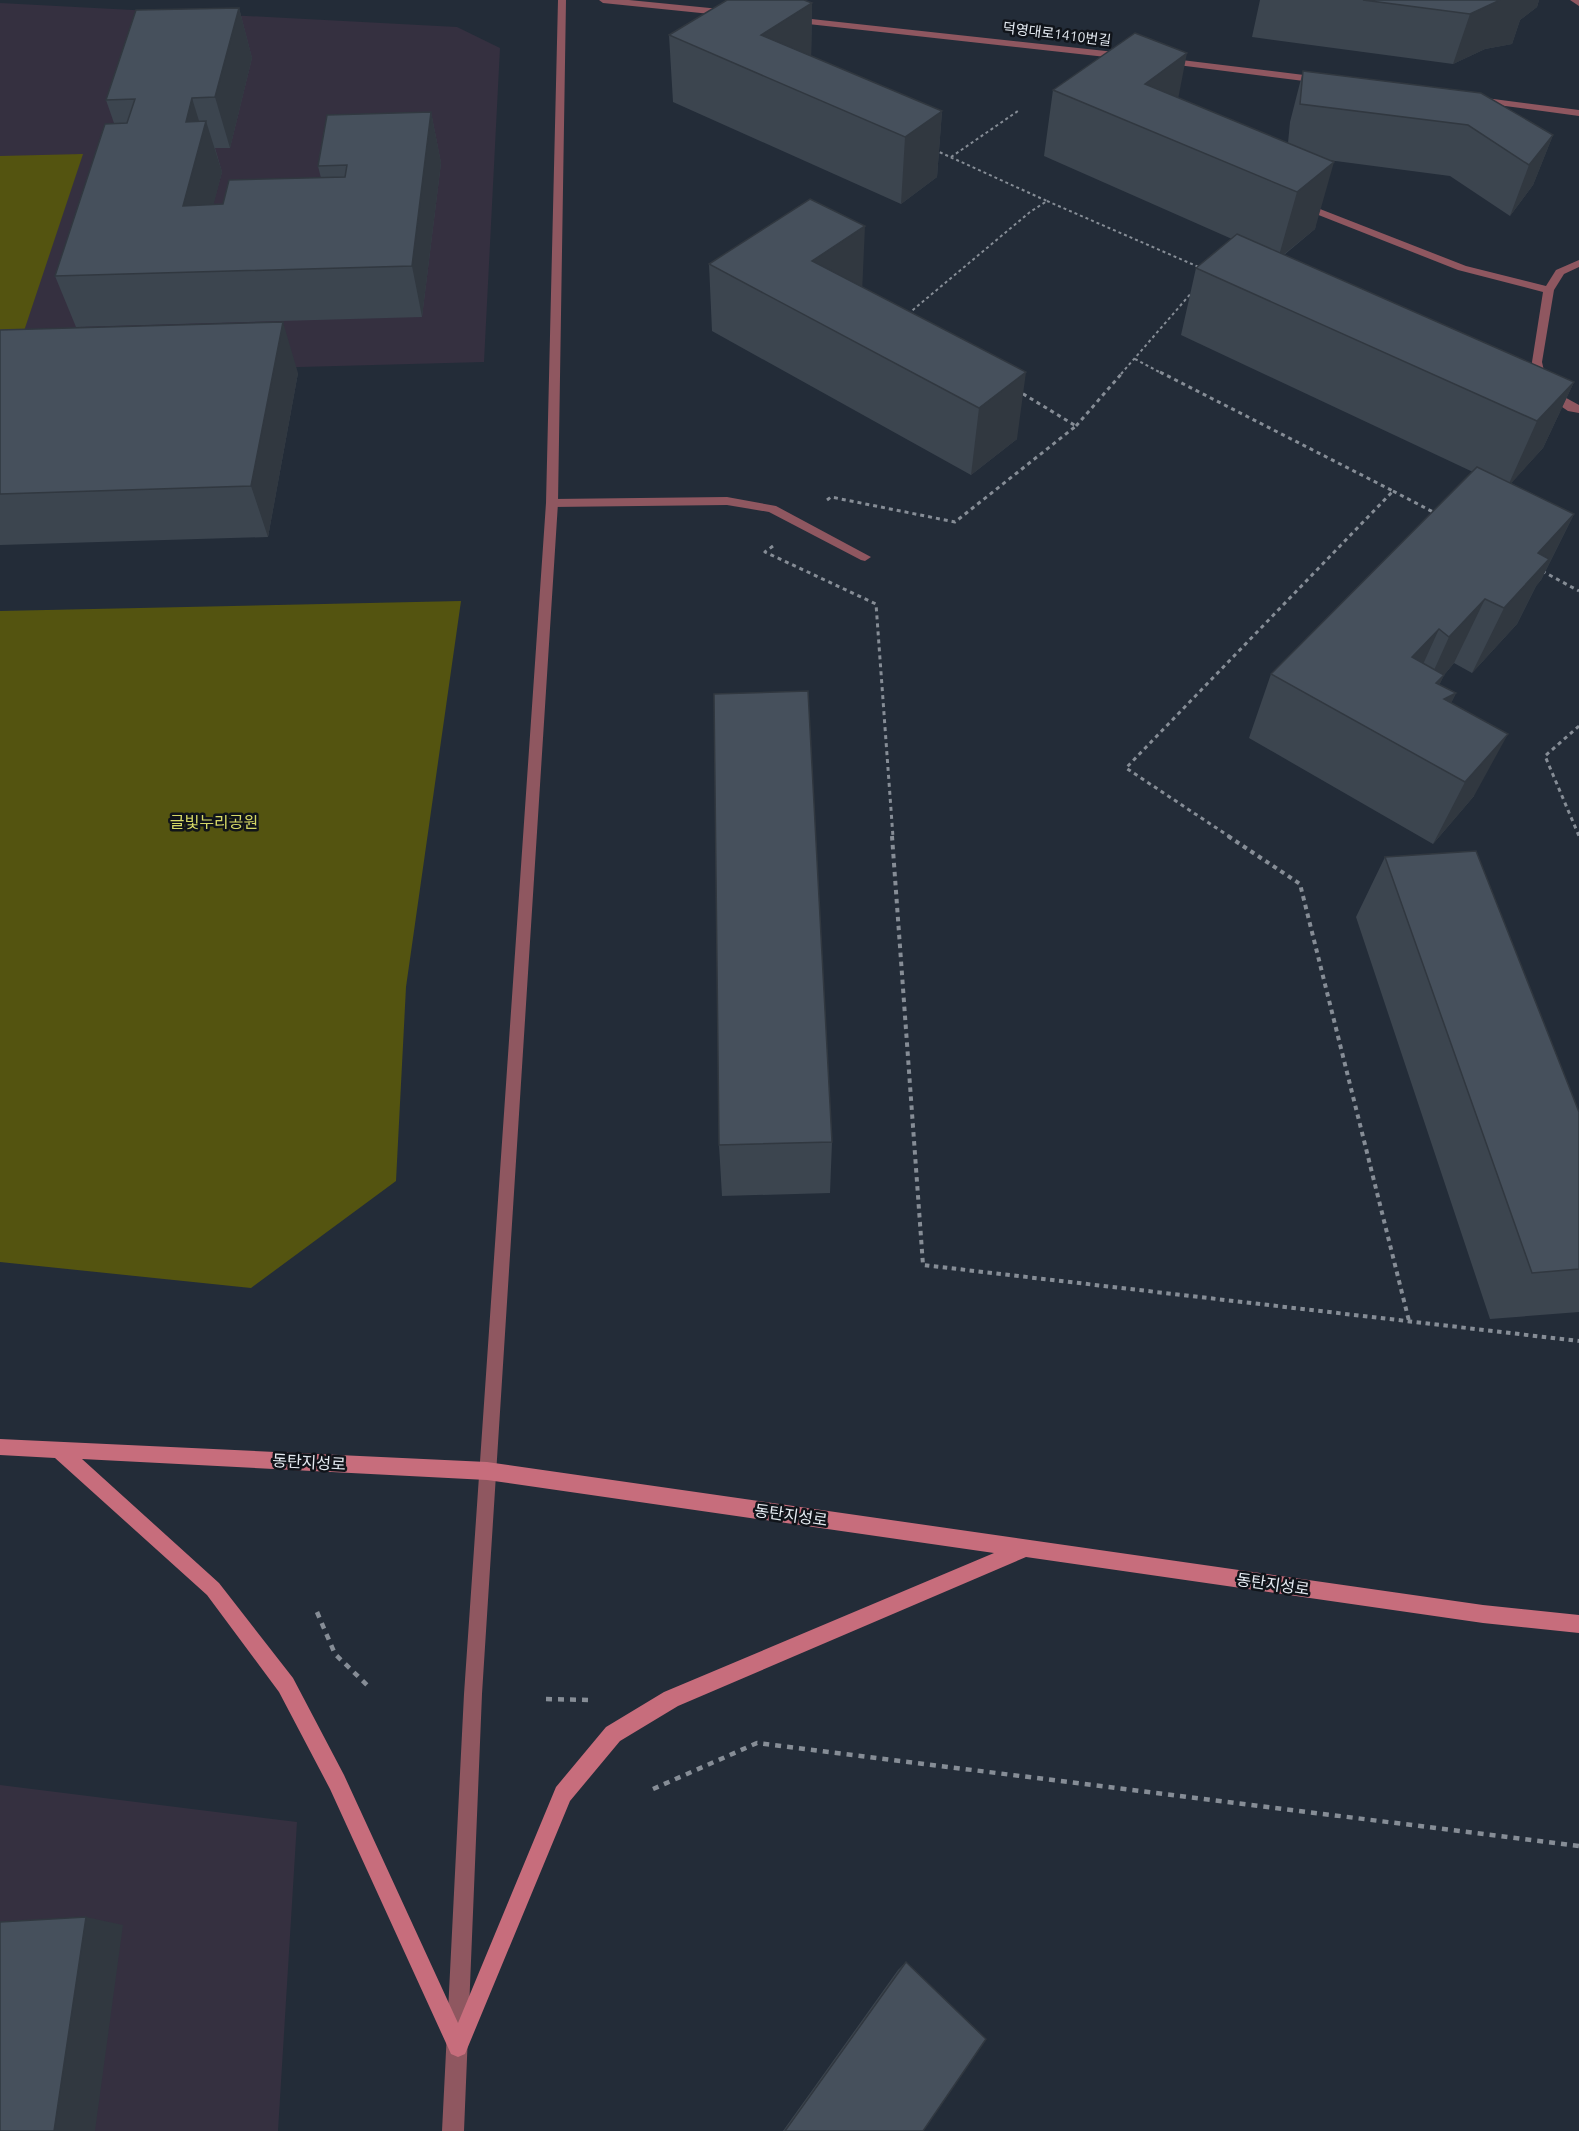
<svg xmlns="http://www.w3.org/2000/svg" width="1579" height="2131" font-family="Ubuntu,'Noto Sans KR',sans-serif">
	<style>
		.education { fill: #353040 }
		.green { fill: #545410 }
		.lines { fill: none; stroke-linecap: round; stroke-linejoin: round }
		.path-far3 { stroke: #868d96; stroke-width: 2; stroke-dasharray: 3 3; stroke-linecap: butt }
		.path-far2 { stroke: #868d96; stroke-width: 3; stroke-dasharray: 4 4; stroke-linecap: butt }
		.path-far1 { stroke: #868d96; stroke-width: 4; stroke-dasharray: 4.5 4.5; stroke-linecap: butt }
		.path { stroke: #868d96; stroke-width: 4.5; stroke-dasharray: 6 6; stroke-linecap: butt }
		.lane { fill: #8f5760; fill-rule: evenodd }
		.street { fill: #8f5760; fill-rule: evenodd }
		.secondary { fill: #c76d7c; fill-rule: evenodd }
		.wall { fill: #3c454f }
		.shaded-wall { fill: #313840 }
		.building { fill: #46505c; stroke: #313840; stroke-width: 1.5 }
		.labels { text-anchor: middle; stroke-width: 5; stroke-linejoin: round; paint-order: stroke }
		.far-street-label { font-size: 14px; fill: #e5ebf2; stroke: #10141a }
		.park-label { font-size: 16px; fill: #d7d967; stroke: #10141a }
		.street-label { font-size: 16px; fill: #e5ebf2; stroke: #10141a }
	</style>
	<rect width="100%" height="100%" fill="#232c38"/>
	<path class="education" d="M0 3 457 27 500 48 484 362 0 375Z
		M0 1785 297 1822 278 2131H0Z"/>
	<path class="green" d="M83 154 18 349H0V156Z
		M461 601 406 987 396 1181 251 1288 0 1262V611Z"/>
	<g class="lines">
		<path class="path-far3" d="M951 157 1018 111
			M1047 201 1201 268
			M908 314 1030 212 1047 201 937 151
			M1135 359 1163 374
			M1121 374 1193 291"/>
		<path class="path-far2" d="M1160 372 1393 491 1126 768 1230 837
			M1076 426 1123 372
			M1393 491 1435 513
			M827 500 831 497 955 522 1076 426 1020 392
			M773 546 765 552 876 604 893 837
			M1542 571 1579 591
			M1579 726 1545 756 1579 836"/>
		<path class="path-far1" d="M892 836 923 1265 1579 1341
			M1228 836 1300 884 1409 1321"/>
		<path class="path" d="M317 1612 335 1654 368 1686
			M546 1699 588 1700
			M653 1789 757 1743 1579 1846"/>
		<path class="lane" d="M1570 0H1579V6Z
			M1320 209 1466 266 1546 286 1556 270 1579 260V267L1564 274 1554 290 1542 362 1548 388 1579 405V413L1568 411 1537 390 1532 362 1543 292 1458 270 1316 214 1315 212Z
			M727 497 776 506 871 557 865 561 861 560 769 512 727 505 552 507 546 503 552 499Z"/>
		<path class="street" d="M558 0H566L558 503 482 1694 464 2131H442L464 1694 546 503Z
			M599 0H629L730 10 734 13 730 16 603 3Z
			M793 17 1124 53 1129 56 1124 59 790 22V18Z
			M1165 58 1320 77 1325 80 1320 83 1162 63V59Z
			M1478 97 1579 110V116L1475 102V98Z"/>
		<path class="secondary" d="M0 1439 487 1462 1483 1605 1579 1615V1633L1483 1623 1026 1557 678 1706 620 1741 570 1801 465 2054 458 2057 451 2054 330 1789 279 1692 207 1595 55 1458 0 1455ZM82 1459 487 1480 994 1553 664 1692 606 1727 556 1787 458 2023 344 1775 293 1678 219 1583Z"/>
	</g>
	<path class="wall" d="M1260 0H1539L1537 7 1520 20 1512 44 1485 49 1453 64 1252 37Z
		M812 3 811 56 942 111 937 177 901 204 673 102 669 35Z
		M239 8 252 58 230 148H215L222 172 213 205 223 204 321 178 318 166 431 112 441 163 422 317 76 327 55 276 114 123 106 100Z
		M1303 71 1553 135 1533 185 1510 216 1450 176 1328 160 1315 229 1284 255 1574 382 1543 448 1511 483 1574 514 1541 580 1536 586 1517 624 1472 673 1454 663 1444 675 1439 685 1456 693 1451 703 1474 796 1433 844 1249 738 1271 674 1473 472 1181 335 1196 268 1232 239 1044 156 1053 90 1179 98 1288 143 1290 122Z
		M709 264 862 287 1017 439 971 475 712 331Z
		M0 330 298 373 268 537 0 545Z
		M1385 857 1579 1112V1312L1490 1319 1356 917Z
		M832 1142 830 1193 722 1196 719 1145Z
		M906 1962 923 2131H783L898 1970Z"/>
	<path class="shaded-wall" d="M1500 0H1539L1537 7 1520 20 1512 44 1485 49 1453 64 1470 14Z
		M812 3 811 69 761 35Z
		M239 8 252 58 230 148 215 97Z
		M1187 53 1174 120 1145 84Z
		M192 98 203 134 206 121 222 172 200 257 183 206 186 122Z
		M942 111 937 177 901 204 905 137Z
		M431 112 441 163 422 317 412 266Z
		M1553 135 1533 185 1510 216 1529 165Z
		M1334 162 1315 229 1278 259 1297 192Z
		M865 226 862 294 812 261Z
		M283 322 298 373 268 537 251 486Z
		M1026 372 1017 439 971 475 979 408Z
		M1574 382 1543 448 1507 488 1537 421Z
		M1574 514 1541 580 1536 586 1517 624 1472 673 1504 608 1538 553Z
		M1485 599 1454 663 1444 675 1414 738 1420 701 1449 637Z
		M1439 629 1410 693 1412 657Z
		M1456 693 1425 756 1444 699Z
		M1508 734 1474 796 1433 844 1465 782Z
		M86 1917 123 1925 95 2131H54Z"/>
	<path class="building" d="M727 0H804L812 3 761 35 942 111 905 137 669 35Z
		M1363 0H1500L1470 14Z
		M239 8 215 97 192 98 186 122 206 121 183 206 223 204 229 180 345 177 347 165 318 166 327 115 431 112 412 266 55 276 105 124 127 123 135 99 106 100 136 10Z
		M1135 33 1187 53 1145 84 1334 162 1297 192 1053 90Z
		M1303 71 1481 93 1553 135 1529 165 1468 125 1300 104Z
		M810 199 865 226 812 261 1026 372 979 408 709 264Z
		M1237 234 1574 382 1537 421 1196 268Z
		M283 322 251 486 0 494V330Z
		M1477 467 1574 514 1538 553 1549 559 1504 608 1485 599 1449 637 1439 629 1412 657 1444 675 1436 683 1456 693 1444 699 1508 734 1465 782 1271 674Z
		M808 691 832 1142 719 1145 714 694Z
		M1476 851 1579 1112V1269L1532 1273 1385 857Z
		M86 1917 54 2131H0V1922Z
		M906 1962 986 2039 923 2131H785Z"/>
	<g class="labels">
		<g class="far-street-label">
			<text transform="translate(1057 34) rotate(7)" y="5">덕영대로1410번길</text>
		</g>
		<g class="park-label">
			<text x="214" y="828">글빛누리공원</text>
		</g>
		<g class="street-label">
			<text transform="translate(309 1462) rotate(3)" y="6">동탄지성로</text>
			<text transform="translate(791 1515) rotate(8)" y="6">동탄지성로</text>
			<text transform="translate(1273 1584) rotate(8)" y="6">동탄지성로</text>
		</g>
	</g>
</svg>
